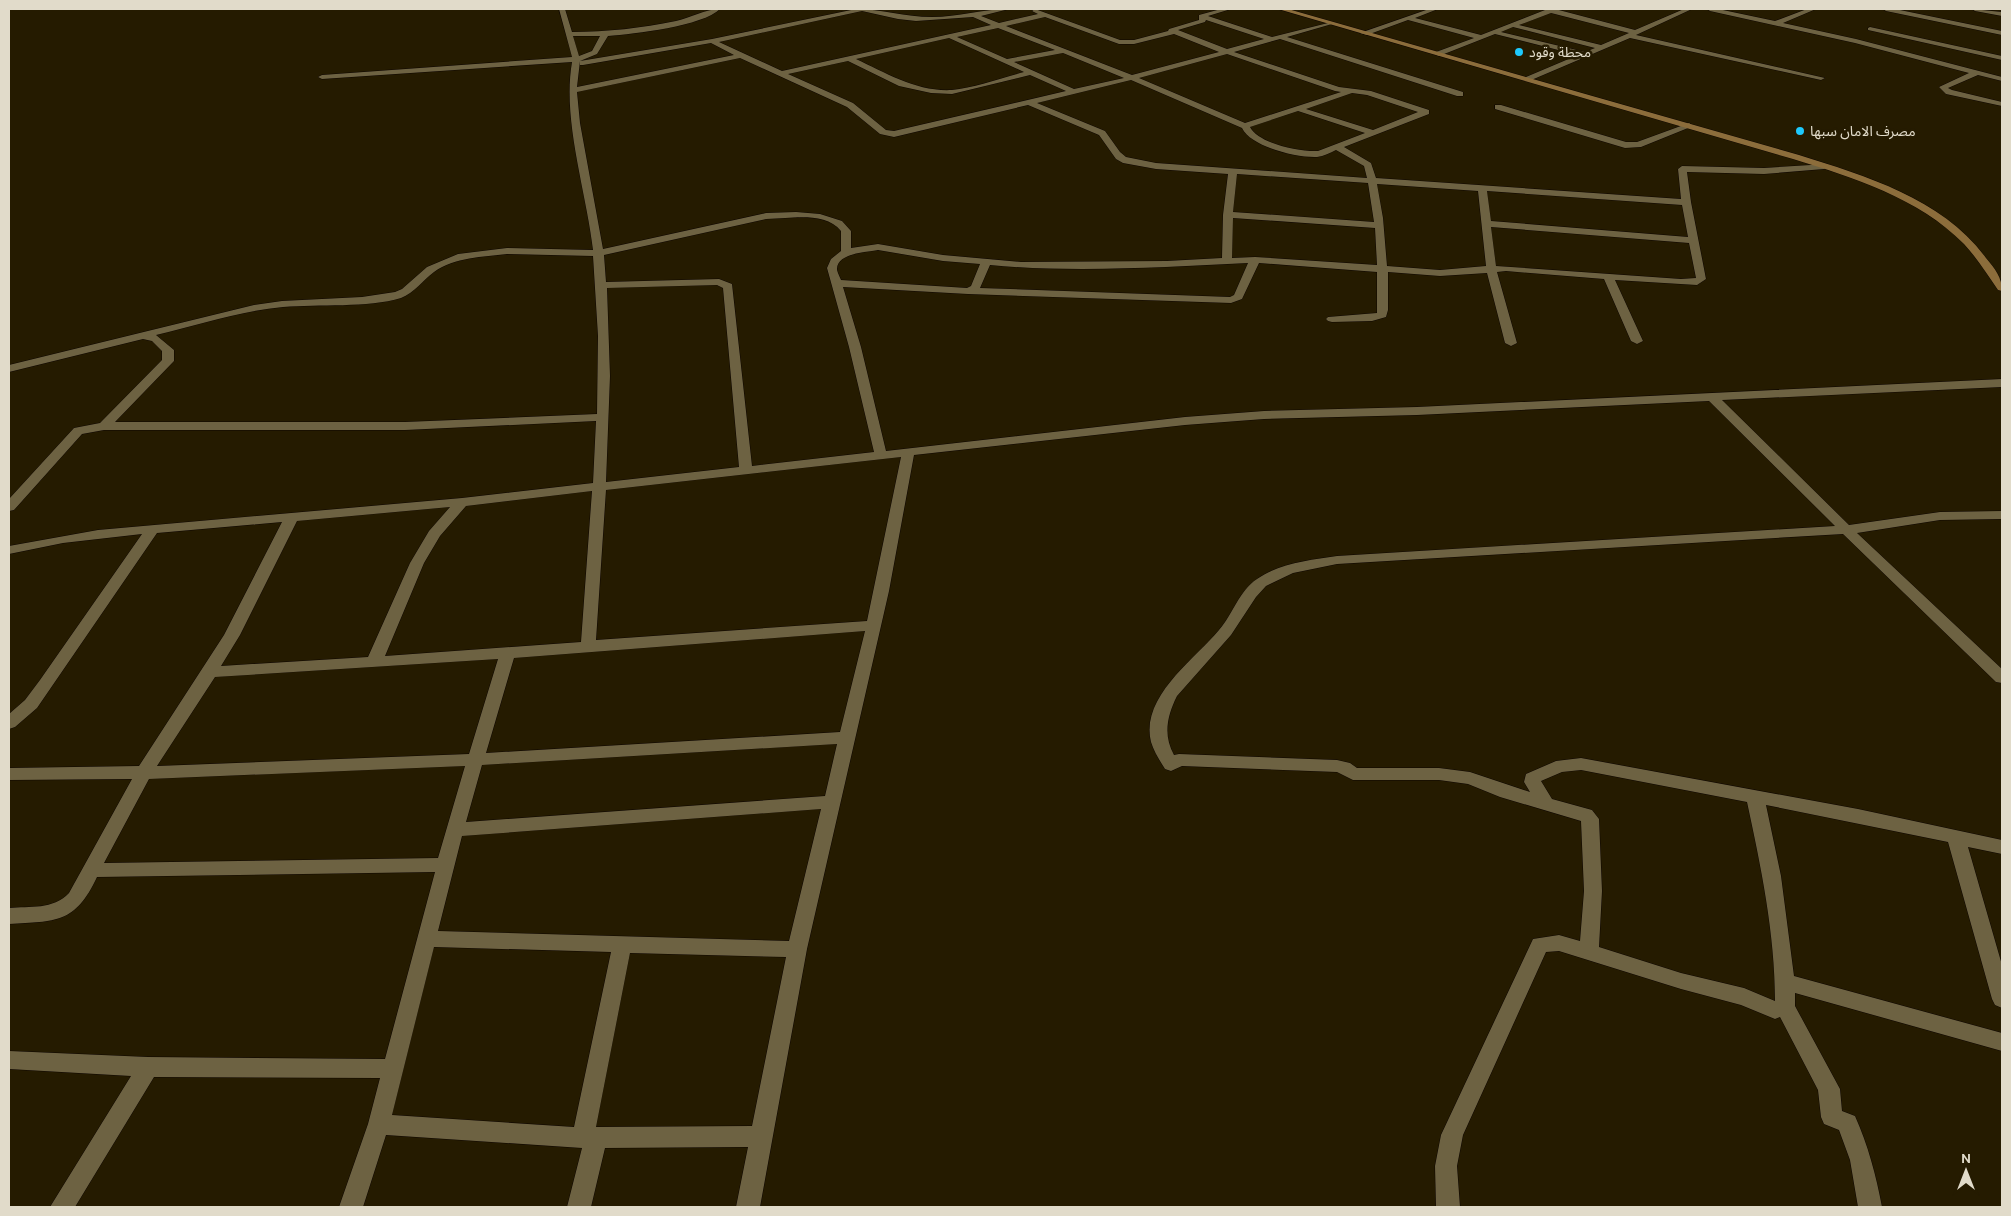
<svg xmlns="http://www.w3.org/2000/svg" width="2011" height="1216" font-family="Overpass,'Noto Sans Arabic',sans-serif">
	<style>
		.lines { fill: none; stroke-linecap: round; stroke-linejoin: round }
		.street-casing { stroke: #0e0600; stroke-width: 1 }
		.secondary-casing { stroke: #0e0600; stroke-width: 1 }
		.street { fill: #6d6242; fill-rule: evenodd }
		.secondary { fill: #8c6d3b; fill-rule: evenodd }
		.poi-dot { fill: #1ec9fd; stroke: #251b00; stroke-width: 2 }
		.labels { text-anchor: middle; stroke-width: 5; stroke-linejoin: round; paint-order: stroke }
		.far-poi-label { font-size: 14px; fill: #e1dbca; stroke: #251b00; text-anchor: start }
	</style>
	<rect width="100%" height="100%" fill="#251b00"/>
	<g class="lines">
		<g class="street-casing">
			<path id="street" d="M559 9H565L572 32C608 32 641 28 676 21 689 18 709 8 720 9 703 26 634 34 608 36L597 54 580 61 577 87 734 55 711 43 583 65H580V61L712 39 856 9C881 9 905 17 932 17 958 17 983 9 1009 9L981 16 999 23 1038 14 1032 11 1035 9 1120 40H1134L1168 31 1169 29 1199 20V15L1221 9H1231L1208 16 1272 37 1332 22V24L1287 37 1463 92V96H1457L1280 39 1234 52 1339 87 1371 91 1429 110V114L1344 147 1371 163 1376 178 1681 199 1678 169 1682 166 1764 168 1827 164 1828 166 1824 169 1764 174 1687 172 1691 202 1706 279 1697 285 1615 280 1643 341 1637 344 1631 341 1604 279 1506 271 1497 272 1517 343 1511 346 1505 343 1487 273 1440 276 1388 272V310L1386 317 1372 321 1332 322 1328 321 1326 319 1328 317 1377 313V272L1259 263 1242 299 1231 303 968 294 843 287 861 347 886 451 1185 417 1264 411 1417 407 2002 379V387L1722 400 1849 525 1940 512 2002 511V519L1940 520 1857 533 2002 669V683L1996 682 1843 534 1337 564 1293 573 1266 586 1256 597 1231 635 1177 696C1167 716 1163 735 1174 755L1179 754 1337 760 1350 763 1357 768H1439L1470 772 1530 792 1524 782 1526 774 1556 761 1581 758 1858 809 2002 840V854L1968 847 2002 965V1008L1995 1005 1992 999 1948 842 1766 805 1781 876 1794 976 2002 1033V1051L1795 993V1006L1840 1089 1842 1111 1855 1116C1868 1145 1876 1175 1882 1207H1858L1850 1160 1839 1130 1824 1124 1821 1117 1818 1090 1780 1017 1775 1019 1741 1005 1681 989 1559 951 1546 952 1463 1135 1457 1166 1460 1207H1436L1435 1166 1441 1135 1533 939 1559 935 1580 941 1584 891 1581 821 1500 797 1468 784 1439 780H1353L1337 772 1182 766 1171 771 1165 769C1160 761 1154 752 1151 742 1140 697 1194 660 1219 630 1233 614 1239 591 1257 579 1280 563 1310 560 1337 556L1835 526 1709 401 1417 415 1264 419 1185 425 914 455 889 591 807 949 760 1207H736L748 1147 605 1148 591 1207H567L582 1148 386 1135 363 1207H339L368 1124 380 1078 154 1077 75 1207H50L131 1076 9 1069V1051L148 1057 385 1059 435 872 97 877C75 924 56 921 9 924V908C30 906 53 910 69 893L132 779 9 780V768L139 766 224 635 282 522 157 533 37 708 15 727 9 729V714L25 700 40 680 142 534 63 543 9 554V546L98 530 462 498 593 483 596 421 405 430H104L82 434 14 510 9 511V499L74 428 100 423 162 360V351L152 341 143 339 9 372V365L254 305 282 301 362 297 395 292 402 289 427 267 458 254 507 248 593 250C586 190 562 120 572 62L322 79 318 77 322 75 572 57ZM862 11 898 19 916 21 973 17 991 25 782 71 719 42ZM1045 17 1119 44H1134L1174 34 1219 52 1132 75 1006 26ZM1206 20 1264 39 1227 49 1178 30 1205 22ZM998 28 1055 50 1007 59 957 37ZM573 36H600L592 51 579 56ZM949 38 1024 72C1002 78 973 88 952 90 917 92 886 73 856 59ZM1063 53 1124 78 1074 89 1014 62ZM1227 54 1335 91 1341 92 1245 123 1139 78ZM740 58 847 107 880 134 894 137 1028 105 1099 135 1116 159 1123 163 1156 169 1228 174 1223 215 1222 258 1167 261 1021 262 943 255 878 244 851 248V231L842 221 820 214 796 212 766 213 603 249 580 123 577 92ZM848 61 899 86 931 93 952 94 1030 75 1066 91 894 131 886 130 853 103 788 74ZM1131 80 1242 128C1251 147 1297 158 1317 157 1324 156 1330 153 1336 150L1364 166 1367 178 1156 163 1126 157 1120 152 1105 131 1037 103ZM1352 93 1367 95 1418 112 1373 130 1306 109ZM1298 111 1365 133 1318 151C1300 152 1259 144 1250 127ZM1237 174 1368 183 1374 222 1233 212ZM1377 184 1478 191 1486 266 1440 270 1387 266 1383 218ZM1487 191 1682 205 1688 237 1491 221ZM785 218C803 217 828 215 841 231V251L831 259 827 268 849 347 874 452 752 466 732 284 719 279 606 282 604 255 766 219ZM1233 218 1375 228 1377 265 1255 257 1232 258ZM1491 227 1689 243 1696 278 1681 279 1496 266ZM878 250 943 261 980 264 971 286 967 288 841 280C840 277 837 272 837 269 837 253 867 252 878 250ZM507 254 593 256 598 336 597 414 405 422H115L174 361V350L156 335C198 325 240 311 283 307 318 304 368 308 401 298 414 293 423 280 434 272 455 257 483 257 507 254ZM1248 263 1234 295 1230 297 980 288 990 265C1075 273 1163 267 1248 263ZM717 285 723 288 739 467 606 482 610 376 607 288ZM901 457 867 621 596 640 606 490ZM592 491 581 642 385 656 424 563 440 536 466 506ZM450 507 429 531 410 563 368 657 221 666 240 635 297 521ZM865 631 840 732 486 753 514 658ZM498 659 469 754 157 766 215 677ZM837 744 825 796 466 822 482 765ZM465 766 438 858 104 863 149 779ZM1581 770 1747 802C1761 867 1775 934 1775 1001L1744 988 1681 973 1599 947 1602 891 1599 819 1592 810 1552 799 1541 781 1562 772ZM821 809 789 941 438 931 462 836ZM434 947 611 952 574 1127 392 1115ZM630 953 786 957 752 1126 596 1127Z
				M1429 9H1438L1415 18 1481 35 1545 10V9H1555L1635 30 1684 9H1692L1636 35 1825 78 1821 80 1630 38 1529 81 1525 79 1526 77 1578 55 1495 34 1439 56 1435 54 1436 52 1474 38 1408 20 1367 35 1360 33ZM1551 13 1555 14 1629 33 1601 45 1519 25ZM1513 27 1595 48 1585 52 1501 32Z
				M1707 9H1718L1775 21 1807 9H1816L1783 23 1856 39 2002 77V81L1978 75 1948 88 1952 90 2002 102V106L1946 94 1939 87 1969 73 1855 43 1710 11Z
				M1883 9H1895L2002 31V35L1886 11Z
				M1972 9 2002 12V16L1975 11Z
				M1870 27 2002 56V60L1868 30V28Z
				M1495 105H1501L1626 142H1637L1689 123 1693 126 1641 147 1625 148 1495 109Z"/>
		</g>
		<g class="secondary-casing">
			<path id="secondary" d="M1278 9H1288L1799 155C1866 176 1943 199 1986 258 1995 269 2002 277 2002 291L1998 290C1987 274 1977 258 1964 244 1919 198 1852 177 1793 159Z"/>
		</g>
		<use href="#street" class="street"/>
		<use href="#secondary" class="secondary"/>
	</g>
	<g class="poi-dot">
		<circle cx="1519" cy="52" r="5"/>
		<circle cx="1800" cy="131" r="5"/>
	</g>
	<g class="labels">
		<g class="far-poi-label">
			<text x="1529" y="57">محطة وقود</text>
			<text x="1810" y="136">مصرف الامان سبها</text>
		</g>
	</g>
	<rect width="2011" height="1216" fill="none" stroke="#e1dbca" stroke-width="20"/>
	<g transform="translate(1966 1171)" stroke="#251b00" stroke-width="4" paint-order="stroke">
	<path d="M0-4L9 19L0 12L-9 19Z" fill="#e1dbca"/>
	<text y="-8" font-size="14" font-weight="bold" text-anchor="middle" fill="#e1dbca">N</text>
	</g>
</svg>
